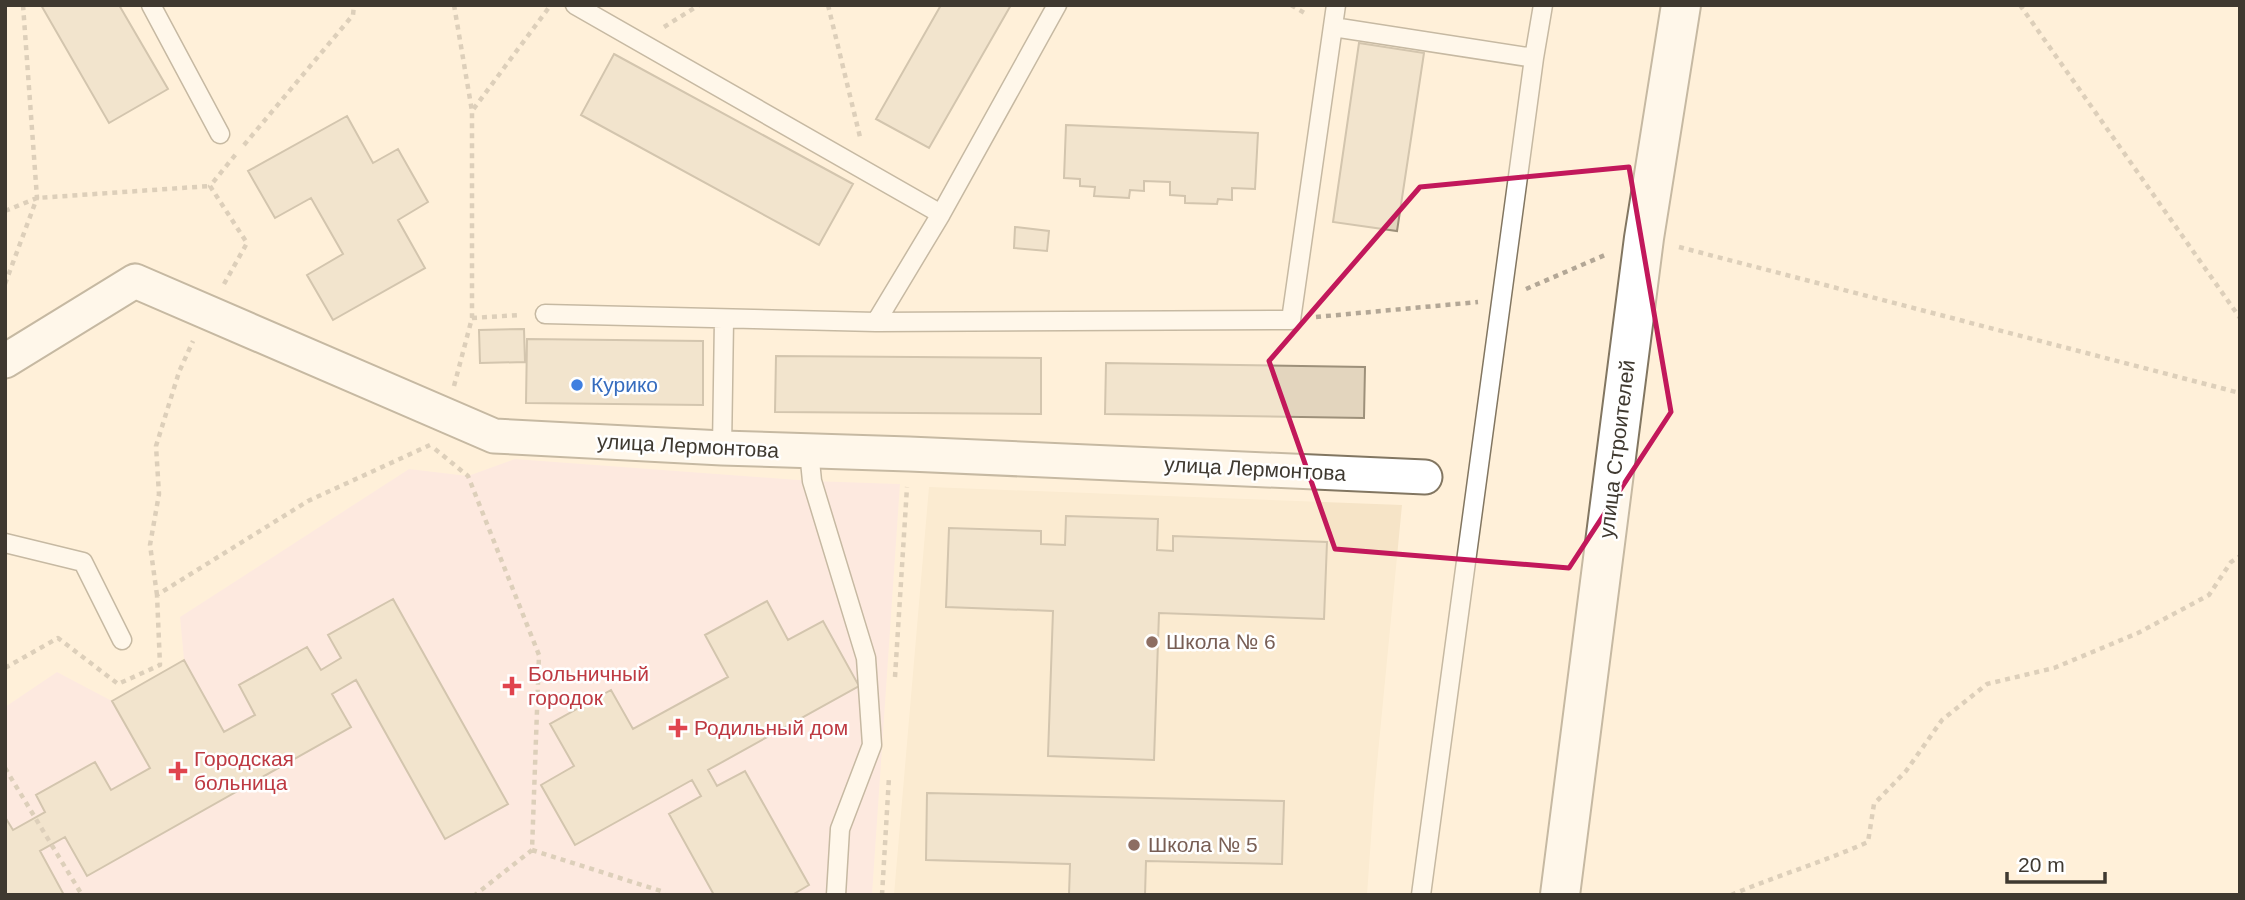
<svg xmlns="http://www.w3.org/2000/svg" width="2245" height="900" font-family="Arial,sans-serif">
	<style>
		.built { fill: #f6e4c7 }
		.medical { fill: #fbe1e7 }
		.building { fill: #e3d5be; stroke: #9d907a; stroke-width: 2 }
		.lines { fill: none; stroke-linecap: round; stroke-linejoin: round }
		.service-casing { stroke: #827661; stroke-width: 21 }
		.minor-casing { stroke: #827661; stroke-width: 37 }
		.secondary-casing { stroke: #827661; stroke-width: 42 }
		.path { stroke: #b3a796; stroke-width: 4.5; stroke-dasharray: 5 5; stroke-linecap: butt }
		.service { stroke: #fff; stroke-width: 18 }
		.minor { stroke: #fff; stroke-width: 33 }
		.secondary { stroke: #fff; stroke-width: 38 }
		.marked { fill: none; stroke: #c2185b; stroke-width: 5; stroke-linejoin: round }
		.shop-dot { fill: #3f7fe0; stroke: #fff; stroke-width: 2.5 }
		.education-dot { fill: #8d6e63; stroke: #fff; stroke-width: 2.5 }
		.health-dot { fill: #e0444e; stroke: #fff; stroke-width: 2.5 }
		.labels { text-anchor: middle; stroke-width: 5; stroke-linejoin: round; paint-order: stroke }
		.shop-label { font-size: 21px; fill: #366cbe; stroke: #fff; text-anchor: start }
		.street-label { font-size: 21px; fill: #3f3930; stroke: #fff }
		.education-label { font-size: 21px; fill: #785e54; stroke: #fff; text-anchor: start }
		.health-label { font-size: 21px; fill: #be3a42; stroke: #fff; text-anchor: start }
	</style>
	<rect width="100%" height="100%" fill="#fff0d9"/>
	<path class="built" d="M929 487 1402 505 1374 795 1367 895H894Z"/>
	<path class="medical" d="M515 459 812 481 900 484 872 895H5V707L57 672 112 701 184 660 180 617 409 469 468 476Z"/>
	<path class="building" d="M41 5H119L168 89 109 123Z
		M941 5H1011L929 148 876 119Z
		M1359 43 1424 53 1397 231 1333 222Z
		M614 54 853 184 819 245 581 115Z
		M347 116 373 163 398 149 428 202 398 220 425 268 333 320 307 275 343 254 311 198 275 218 248 171Z
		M1066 125 1258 133 1255 189 1232 188V200L1218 199 1217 204 1185 203V196L1170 195V182L1144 181V191L1130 190 1129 198 1094 196 1095 187 1080 186V179L1064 178Z
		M1015 227 1049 231 1047 251 1014 248Z
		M524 329 525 362 480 363 479 330Z
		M527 339 703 341V405L526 403Z
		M776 356 1041 358V414L775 412Z
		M1106 363 1365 367 1364 418 1105 414Z
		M1066 516 1158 519 1157 550 1173 551V536L1327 542 1324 619 1159 613 1154 760 1048 756 1053 611 946 607 949 528 1041 531V544L1065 545Z
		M393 599 508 804 445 839 356 680 332 694 351 727 87 876 65 837 40 851 64 895H5V817L13 830 45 812 36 795 95 762 111 790 150 768 112 701 184 660 224 732 255 715 239 685 307 647 321 670 341 658 328 635Z
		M767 601 788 640 823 621 859 686 708 770 717 786 745 771 809 885 792 895H714L669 814 701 796 692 780 575 845 541 785 574 766 550 724 611 690 633 729 728 677 705 635Z
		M927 793 1284 801 1282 864 1146 861 1145 895H1069L1070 864 926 860Z"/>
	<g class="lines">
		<g class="service-casing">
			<path id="service" d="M151 5 220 134
				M575 5 941 214 1057 5
				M1333 27 1534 58 1421 895
				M1534 58 1543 5
				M545 314 876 322 1291 320 1336 5
				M876 322 941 214
				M722 448 724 320
				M809 451 812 481 866 658 872 745 840 829 836 895
				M5 543 83 562 122 640"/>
		</g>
		<g class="minor-casing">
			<path id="minor" d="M5 361 135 281 494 436 722 448 909 454 1425 477"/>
		</g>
		<g class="secondary-casing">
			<path id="secondary" d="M1560 895 1644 238 1681 5"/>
		</g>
		<path class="path" d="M454 5 472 111
			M828 5 860 137
			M1291 5 1308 15
			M2020 5 2240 318
			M664 27 699 5
			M244 145 353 15 354 5
			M5 211 37 198 210 186
			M1679 247 2240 393
			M5 284 37 198 23 5
			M224 284 247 243 210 186 236 154
			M1526 289 1605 255
			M1316 317 1478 302
			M472 318 520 315
			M454 386 472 318V111L550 6
			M435 449 468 476 539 655 532 850 475 895
			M157 595 150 545 159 494 156 446 179 372 193 341
			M5 668 58 638 118 684 160 665 157 595 308 501 430 445
			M895 677 907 487
			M5 768 82 895
			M532 850 661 891 665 895
			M882 895 889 777
			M1731 895C1776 876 1823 862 1868 842L1874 804 1906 771 1942 720 1987 684 2054 668 2138 633 2209 595 2231 562 2240 556"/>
		<use href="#service" class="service"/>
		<use href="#minor" class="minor"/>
		<use href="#secondary" class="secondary"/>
	</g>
	<path d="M0 0H2245V900H0ZM1629 167 1671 412 1569 568 1335 549 1269 361 1420 187Z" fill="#fff0d9" fill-opacity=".55" fill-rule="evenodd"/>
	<path class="marked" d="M1629 167 1671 412 1569 568 1335 549 1269 361 1420 187Z"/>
	<circle class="shop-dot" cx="577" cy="385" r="7"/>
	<g class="education-dot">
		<circle cx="1152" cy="642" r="7"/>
		<circle cx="1134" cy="845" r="7"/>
	</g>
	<g class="health-dot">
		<path d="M508.5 675.5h7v7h7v7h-7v7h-7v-7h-7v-7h7z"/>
		<path d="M674.5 717.5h7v7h7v7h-7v7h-7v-7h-7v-7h7z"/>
		<path d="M174.5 760.5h7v7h7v7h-7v7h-7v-7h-7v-7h7z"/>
	</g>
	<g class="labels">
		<g class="shop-label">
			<text x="591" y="392">Курико</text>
		</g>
		<g class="street-label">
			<text transform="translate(688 446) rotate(3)" y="7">улица Лермонтова</text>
			<text transform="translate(1617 449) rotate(-83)" y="7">улица Строителей</text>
			<text transform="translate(1255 469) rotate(3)" y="7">улица Лермонтова</text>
		</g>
		<g class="education-label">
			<text x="1166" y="649">Школа № 6</text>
			<text x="1148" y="852">Школа № 5</text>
		</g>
		<g class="health-label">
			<text x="528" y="681">Больничный<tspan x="528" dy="24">городок</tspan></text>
			<text x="694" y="735">Родильный дом</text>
			<text x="194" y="766">Городская<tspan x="194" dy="24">больница</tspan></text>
		</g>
	</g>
	<rect width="2245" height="900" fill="none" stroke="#3f3930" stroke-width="14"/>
	<path d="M2007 872v10h98v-10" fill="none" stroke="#3f3930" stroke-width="3.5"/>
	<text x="2018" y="872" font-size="21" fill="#3f3930" stroke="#ffffff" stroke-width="5" paint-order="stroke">20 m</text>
</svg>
